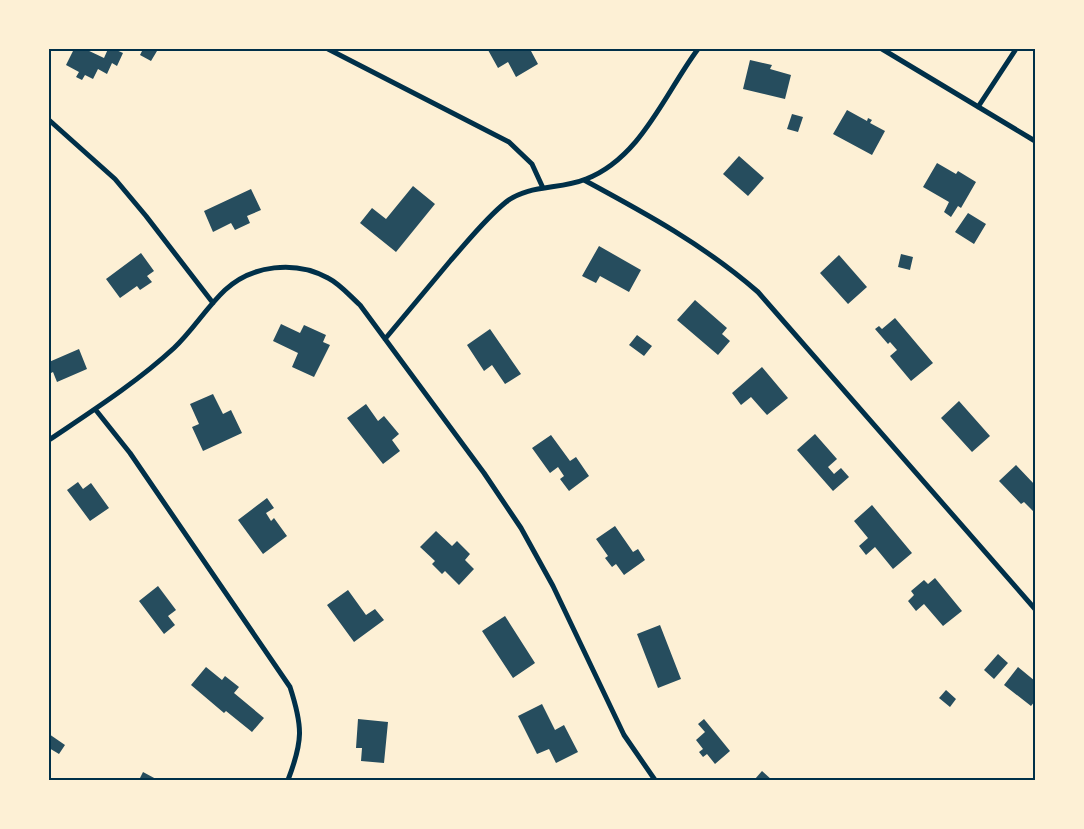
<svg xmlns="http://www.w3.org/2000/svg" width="1084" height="829" font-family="Barlow,sans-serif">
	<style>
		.building { fill: #264d5e }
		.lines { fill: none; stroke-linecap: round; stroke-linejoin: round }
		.minor { stroke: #003049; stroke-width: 5 }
		.neatline { fill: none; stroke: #003049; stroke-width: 2 }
	</style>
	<rect width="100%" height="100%" fill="#fdf0d5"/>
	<path class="building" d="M74 49H85L104 58 108 49H114L123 53 117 66 112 63 107 74 98 69 93 79 85 75 82 80 76 77 79 72 66 65Z
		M143 49 157 51 151 61 140 55Z
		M491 49H536L531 51 538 64 516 77 508 62 498 68 488 50Z
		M750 60 772 65 770 69 791 75 785 99 743 89Z
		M847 110 867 121 868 118 872 120 870 123 885 131 872 155 833 134Z
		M792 114 803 117 798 132 787 129Z
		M739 156 764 178 748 196 723 174Z
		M937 163 956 174 958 171 976 182 961 208 958 206 951 217 944 212 949 202 923 187Z
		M413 186 435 204 396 252 360 223 372 208 386 219Z
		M251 189 261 210 247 216 250 223 235 230 231 223 213 232 204 211Z
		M968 213 986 224 974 244 955 232Z
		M599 246 641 270 629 292 600 276 596 283 582 276Z
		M141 253 154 271 147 276 152 282 140 290 137 286 120 298 106 279Z
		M901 254 913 257 910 270 898 267Z
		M839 255 867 287 848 304 820 273Z
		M695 300 727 328 722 334 730 341 718 355 677 320Z
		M895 318 933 363 911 381 890 356 897 350 890 342 888 344 875 329 879 326 882 329Z
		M281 324 300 333 304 325 326 335 323 342 330 345 314 377 292 367 298 353 273 341Z
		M490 329 521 374 505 384 492 365 484 371 467 345Z
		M637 335 652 346 644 356 629 345Z
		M79 349 87 369 57 382 53 372 49 374V362Z
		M762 367 788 398 767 415 751 397 741 405 732 393Z
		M213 394 223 414 231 410 242 433 203 451 192 427 199 424 190 404Z
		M959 401 990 436 972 452 941 418Z
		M366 404 378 421 384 416 399 434 392 440 400 451 383 464 347 418Z
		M815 434 837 459 828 467 834 474 841 468 849 477 833 491 797 450Z
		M551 435 570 461 576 457 589 476 569 491 560 479 564 476 558 467 550 473 532 448Z
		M1016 465 1035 485V513L1024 502 1021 504 999 481Z
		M78 482 83 489 91 483 109 508 90 521 67 490Z
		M267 498 274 508 266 513 271 521 274 518 287 536 263 554 238 520Z
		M872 505 912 553 893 569 875 547 866 555 859 546 868 538 854 521Z
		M615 526 633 552 638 549 645 560 624 575 616 564 612 567 605 558 608 556 596 539Z
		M436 531 452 546 457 541 470 554 465 560 474 569 459 585 445 571 442 574 432 564 435 561 420 547Z
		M935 578 962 611 943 626 924 604 916 611 908 601 914 595 911 591 924 580 928 584Z
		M158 586 176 610 168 616 175 625 164 634 139 601Z
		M348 590 366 615 375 609 384 620 354 642 327 605Z
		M505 616 535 663 513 678 482 631Z
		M660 625 681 679 658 688 637 634Z
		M998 654 1008 663 994 679 984 670Z
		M206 667 222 680 225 676 239 687 234 693 264 718 252 732 226 711 224 713 191 685Z
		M1018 667 1035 681V701L1031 706 1004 685Z
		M946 690 956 699 950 707 939 698Z
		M542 704 555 730 564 725 578 752 556 763 549 749 537 754 518 716Z
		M358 719 388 722 384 763 361 761 362 748H356Z
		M704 719 730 751 715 764 707 754 703 757 699 752 703 749 696 740 705 732 698 724Z
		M49 734 65 745 59 754 49 748Z
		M762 771 772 780 755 779Z
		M143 772 156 779 155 780H139Z"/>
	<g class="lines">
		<path class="minor" d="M328 49 509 142 532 164 543 188
			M882 49 1035 141
			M978 107 1016 49
			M49 120 115 179 146 216 213 303
			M584 180C647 214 704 245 758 292L1035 609
			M385 339C407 313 429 286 451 260 469 240 485 219 506 202 529 184 560 190 586 179 641 158 665 93 698 49
			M95 409 130 453 290 687C303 727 303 741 288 780
			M49 440C92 411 136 383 174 348 193 330 206 308 225 290 252 265 295 260 328 278 340 284 350 296 360 305L484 473 521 528 553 586 624 735 655 780"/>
	</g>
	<rect width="1084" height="829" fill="none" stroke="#fdf0d5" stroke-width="100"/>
	<rect x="50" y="50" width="984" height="729" class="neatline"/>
</svg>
